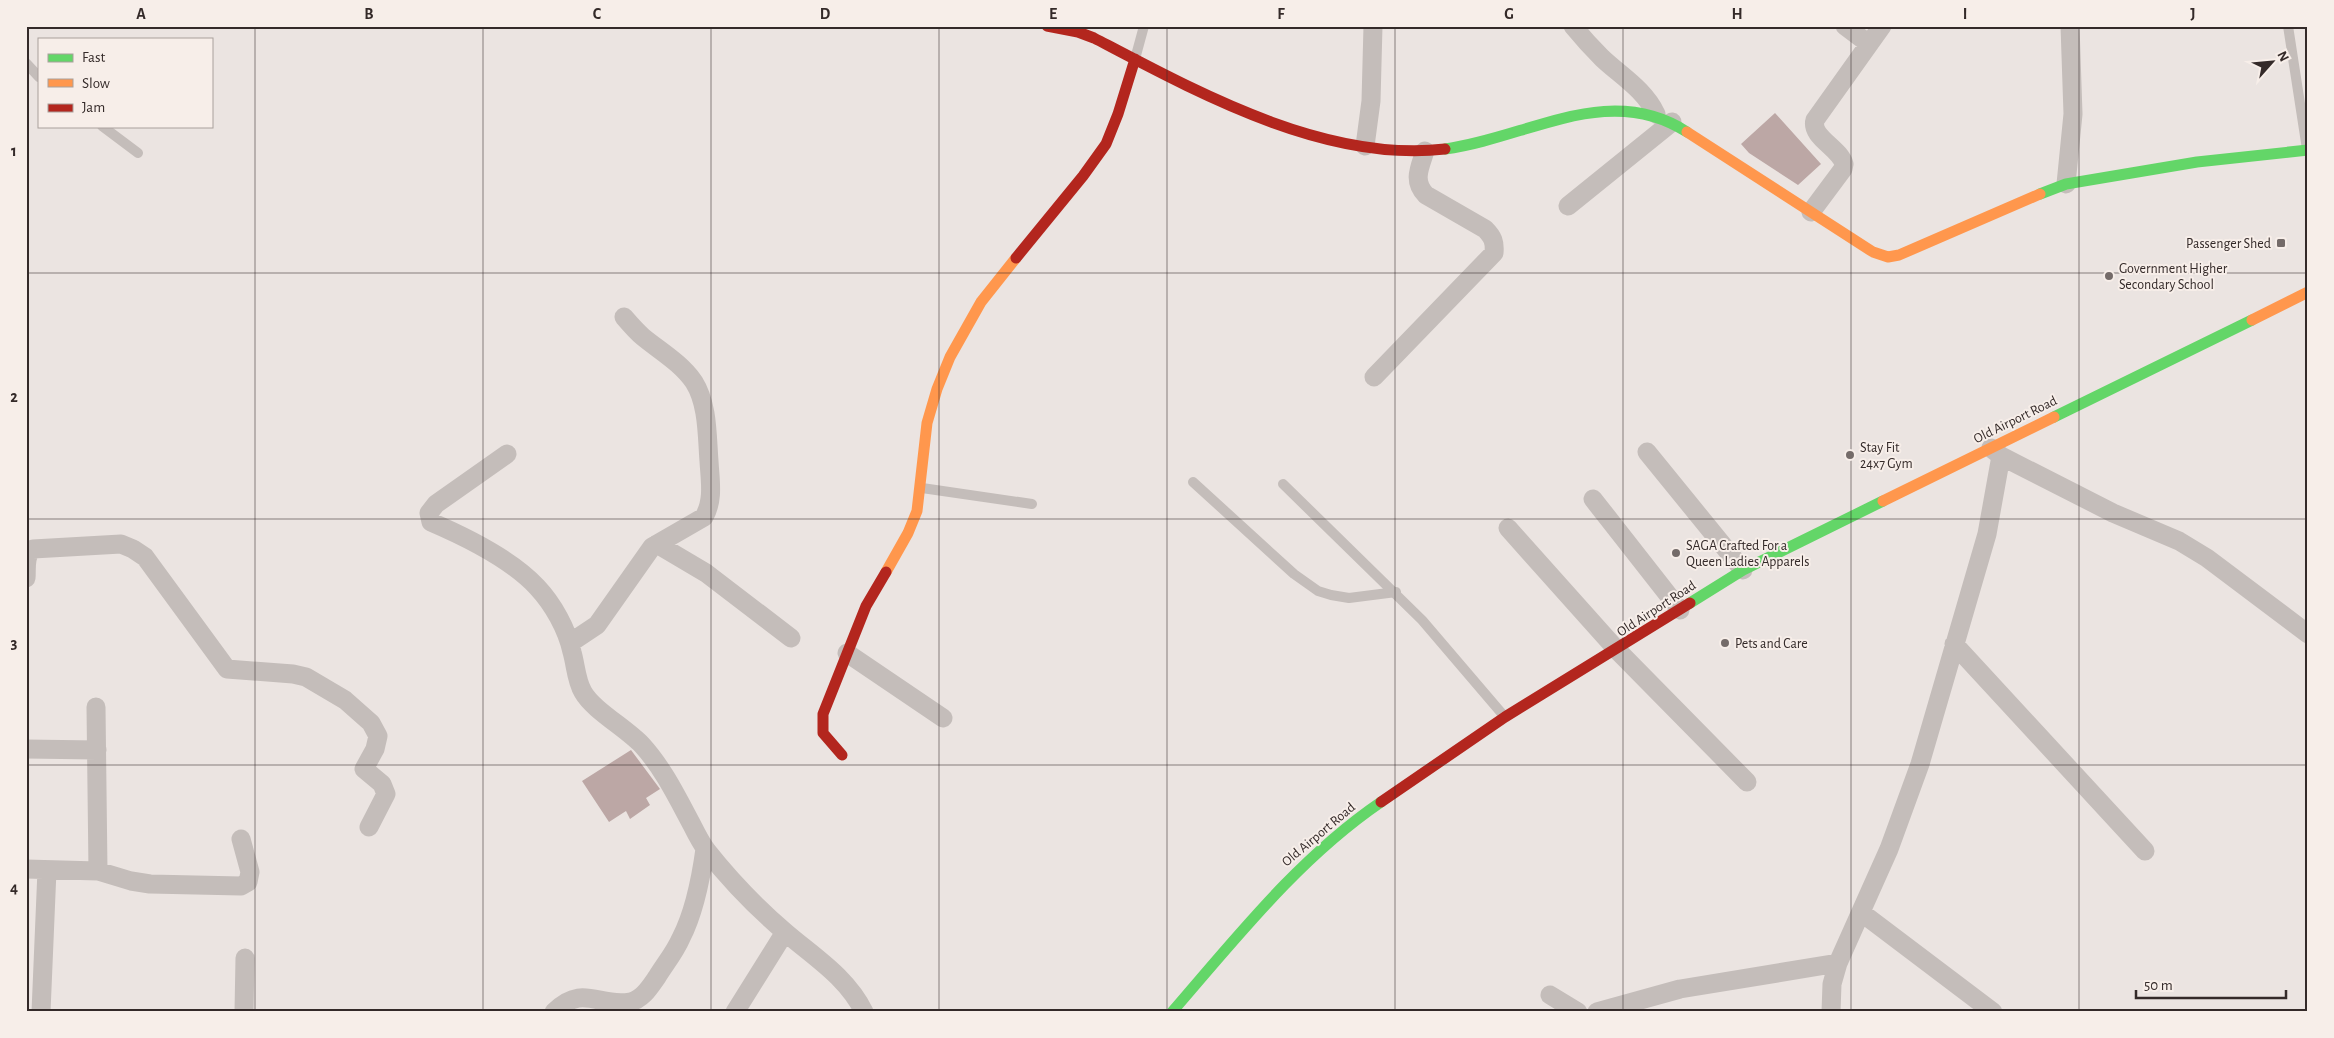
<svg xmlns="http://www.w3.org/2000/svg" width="2334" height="1038" font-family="'Alegreya Sans',sans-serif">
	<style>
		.building { fill: #bca7a5 }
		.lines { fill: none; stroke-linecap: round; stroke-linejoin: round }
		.lane { stroke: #c4bdba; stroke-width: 10 }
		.street { stroke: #c4bdba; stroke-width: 19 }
		.fast { stroke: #63d668; stroke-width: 11 }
		.slow { stroke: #ff974d; stroke-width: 11 }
		.jam { stroke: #b3261e; stroke-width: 11 }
		.grid { fill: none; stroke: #342a29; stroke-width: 1; stroke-opacity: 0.55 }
		.poi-dot { fill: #746b69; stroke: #f7eee9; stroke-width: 2 }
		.labels { text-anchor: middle; stroke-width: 4; stroke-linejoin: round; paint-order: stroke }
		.poi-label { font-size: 14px; fill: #342a29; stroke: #f7eee9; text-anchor: start }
		.street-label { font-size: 14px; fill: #342a29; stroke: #f7eee9 }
		.neatline { fill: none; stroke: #342a29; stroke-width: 2 }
		.grid-label { font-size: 16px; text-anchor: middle; font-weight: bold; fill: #342a29 }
	</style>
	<rect width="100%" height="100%" fill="#ebe4e1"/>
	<path class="building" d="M1775 113 1821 164 1798 185 1749 153 1741 144Z
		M631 750 660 789 646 798 650 805 630 819 626 811 609 822 582 781Z"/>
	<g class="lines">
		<path class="lane" d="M2288 26 2307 149
			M1135 59 1144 26
			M26 63 39 77
			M102 126 138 153
			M1193 482 1294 574 1318 591 1331 595 1349 598 1396 592
			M1283 484 1422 620 1504 716
			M922 488 1032 504"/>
		<path class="street" d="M1573 26C1582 37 1592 48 1602 58 1621 76 1644 89 1656 114
			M1845 26 1869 44
			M1365 146 1371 101 1373 26
			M2066 184 2073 114 2070 26
			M1568 206 1672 122
			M1811 212 1843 169 1844 164C1840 148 1810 137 1815 120L1882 26
			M1374 377 1494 253C1495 242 1493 237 1485 229L1426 195C1412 181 1420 167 1425 151
			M1991 448 2001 456 2113 513 2179 541 2207 558 2308 634
			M1647 452 1743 570
			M507 454 436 504 429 513 431 522C466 537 511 559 537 587 553 604 567 629 572 652 576 666 576 680 583 692 593 710 626 728 642 745 663 768 677 797 692 825 696 833 701 843 707 851 730 880 757 908 785 932 814 957 847 977 864 1012
			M1593 499 1680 610
			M1508 528 1617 650 1747 782
			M657 544 706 573 791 638
			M26 578C27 569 24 555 33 549L121 544 133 549 145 557 227 669 293 674 306 677 345 700 371 723 378 736 375 749 364 769 382 784 386 794 369 827
			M570 643 597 625 652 547 704 517C714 500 710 480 709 461 707 436 708 404 694 382 681 363 660 351 643 337 636 331 630 324 624 317
			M1954 644 2145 851
			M847 653 943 718
			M96 707 98 871
			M26 749 97 750
			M26 869 98 871 131 881 150 884 241 886 248 882 250 872 241 839
			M1862 913 1993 1012
			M1550 995 1578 1012
			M41 1012 47 870
			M244 1012 245 958
			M554 1012C583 983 599 1008 630 1002 642 1000 650 987 657 977 665 964 675 952 681 938 695 911 701 878 705 849
			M735 1012 785 932
			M1597 1012 1680 989 1838 963
			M1831 1012 1832 984 1838 963 1889 849 1920 764 1987 534 2001 456"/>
		<path class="fast" d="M1445 149C1528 138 1608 81 1687 132
			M2040 194 2066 184 2197 162 2308 150
			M2054 417 2252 320
			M1690 603 1743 570 1883 501
			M1172 1012C1237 937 1299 858 1381 802"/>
		<path class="slow" d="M1687 132 1873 252 1888 257 1899 255 2040 194
			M2252 320 2308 292
			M1883 501 2054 417
			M886 572 908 533 917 511 927 423 937 389 950 357 981 302 1016 258"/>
		<path class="jam" d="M1047 26 1078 32 1094 38C1197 92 1325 163 1445 149
			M1016 258 1083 176 1106 144 1118 114 1135 59
			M842 755 823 733V714L866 606 886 572
			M1381 802 1505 717 1690 603"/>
	</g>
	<path class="grid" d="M255 26V1012M483 26V1012M711 26V1012M939 26V1012M1167 26V1012M1395 26V1012M1623 26V1012M1851 26V1012M2079 26V1012M26 273H2308M26 519H2308M26 765H2308"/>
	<g class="poi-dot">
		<rect x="2276" y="238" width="10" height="10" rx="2.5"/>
		<circle cx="2109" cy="276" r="5"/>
		<circle cx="1850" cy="455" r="5"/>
		<circle cx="1676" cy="553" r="5"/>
		<circle cx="1725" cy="643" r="5"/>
	</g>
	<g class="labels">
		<g class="poi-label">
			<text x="2271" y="248" text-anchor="end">Passenger Shed</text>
			<text x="2119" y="273">Government Higher<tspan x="2119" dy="16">Secondary School</tspan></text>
			<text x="1860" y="452">Stay Fit<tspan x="1860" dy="16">24x7 Gym</tspan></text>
			<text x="1686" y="550">SAGA Crafted For a<tspan x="1686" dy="16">Queen Ladies Apparels</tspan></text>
			<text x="1735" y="648">Pets and Care</text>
		</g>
		<g class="street-label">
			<text transform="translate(2015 419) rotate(-26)" y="5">Old Airport Road</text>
			<text transform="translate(1656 608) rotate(-33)" y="5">Old Airport Road</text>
			<text transform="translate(1318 834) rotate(-40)" y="5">Old Airport Road</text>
		</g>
	</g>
	<rect width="2334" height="1038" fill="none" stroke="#f7eee9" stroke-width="55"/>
	<rect x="38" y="38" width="175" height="90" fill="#f7eee9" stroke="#a9a09c"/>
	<rect x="48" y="54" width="25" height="8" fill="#63d668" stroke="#a9a09c"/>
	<text x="82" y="62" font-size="15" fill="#342a29">Fast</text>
	<rect x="48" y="79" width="25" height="8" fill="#ff974d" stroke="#a9a09c"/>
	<text x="82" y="88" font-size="15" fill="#342a29">Slow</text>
	<rect x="48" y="104" width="25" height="8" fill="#b3261e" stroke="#a9a09c"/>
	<text x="82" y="112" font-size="15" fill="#342a29">Jam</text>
	<g transform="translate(2272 62) rotate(63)" stroke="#f7eee9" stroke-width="4" paint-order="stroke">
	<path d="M0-4L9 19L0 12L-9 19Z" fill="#342a29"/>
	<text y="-8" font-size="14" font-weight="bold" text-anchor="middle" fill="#342a29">N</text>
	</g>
	<path d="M2136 990v8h150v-8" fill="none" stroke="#342a29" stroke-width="2.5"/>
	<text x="2144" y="990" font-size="15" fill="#342a29" stroke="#f7eee9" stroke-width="4" paint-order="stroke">50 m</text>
	<rect x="28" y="28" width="2278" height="982" class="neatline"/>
	<g class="grid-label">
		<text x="141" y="19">A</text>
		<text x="369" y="19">B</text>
		<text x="597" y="19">C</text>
		<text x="825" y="19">D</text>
		<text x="1053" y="19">E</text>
		<text x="1281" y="19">F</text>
		<text x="1509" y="19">G</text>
		<text x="1737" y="19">H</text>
		<text x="1965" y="19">I</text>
		<text x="2193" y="19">J</text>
		<text x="14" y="156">1</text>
		<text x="14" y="402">2</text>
		<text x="14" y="648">3</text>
		<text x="14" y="893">4</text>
	</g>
</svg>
